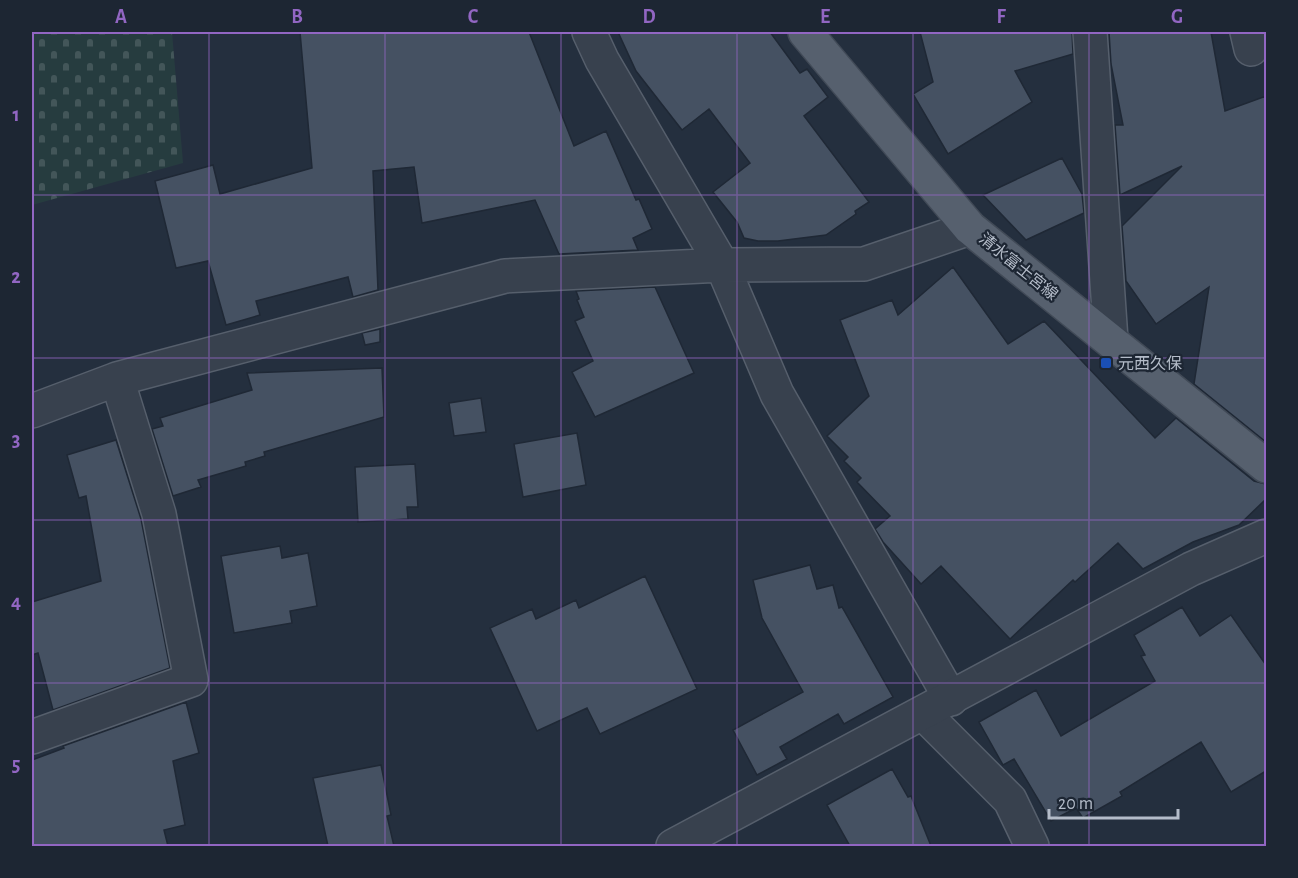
<svg xmlns="http://www.w3.org/2000/svg" width="1298" height="878" font-family="'Alegreya Sans','Noto Sans JP',sans-serif">
	<style>
		.cemetery { fill: url(#cemetery-stones) }
		.building { fill: #455162; stroke: #1f2835; stroke-width: 1.5 }
		.lines { fill: none; stroke-linecap: round; stroke-linejoin: round }
		.minor-casing { stroke: #565f6c; stroke-width: 36 }
		.tertiary-casing { stroke: #565f6c; stroke-width: 36 }
		.primary-casing { stroke: #414a57; stroke-width: 36 }
		.minor { stroke: #38414e; stroke-width: 33 }
		.tertiary { stroke: #38414e; stroke-width: 33 }
		.primary { stroke: #56606e; stroke-width: 33 }
		.grid { fill: none; stroke: #9266c3; stroke-width: 1.5; stroke-opacity: 0.55 }
		.transit-dot { fill: #1a4fb4; stroke: #1d2633; stroke-width: 2 }
		.labels { text-anchor: middle; stroke-width: 4.5; stroke-linejoin: round; paint-order: stroke }
		.street-label { font-size: 16px; fill: #b4bcc9; stroke: #1d2633 }
		.poi-label { font-size: 16px; fill: #b4bcc9; stroke: #1d2633; text-anchor: start }
		.neatline { fill: none; stroke: #9266c3; stroke-width: 2 }
		.grid-label { font-size: 20px; text-anchor: middle; font-weight: bold; fill: #9266c3 }
	</style>
	<defs>
		<pattern id="cemetery-stones" width="16" height="16" patternUnits="userSpaceOnUse" patternTransform="scale(1.5)"><rect width="16" height="16" fill="#263c3f"/><path d="M2 7V4a2 2 0 0 1 4 0v3zM10 15v-3a2 2 0 0 1 4 0v3z" fill="#435659"/></pattern>
	</defs>
	<rect width="100%" height="100%" fill="#242f3e"/>
	<path class="cemetery" d="M32 32H172L183 163 32 205Z"/>
	<path class="building" d="M300 32H529L574 146 606 131 636 200 639 199 652 229 633 238 638 250 559 254 535 200 422 223 414 167 373 171 378 290 353 297 348 277 256 301 260 315 226 325 208 261 176 268 155 181 213 165 220 194 312 168Z
		M618 32H770L800 73 807 69 828 97 804 116 869 202 855 211 856 214 826 235 778 241H758L744 238 737 222 713 192 750 163 709 109 682 130 636 71Z
		M920 32H1072L1073 54 1015 71 1032 102 948 154 913 94 933 82Z
		M1109 32H1211L1225 111 1266 96V442L1194 384 1209 287 1156 324 1126 281 1122 226 1182 166 1120 195 1115 125H1123L1111 64Z
		M1062 158 1082 194 1084 213 1026 240 983 195Z
		M953 267 1008 344 1044 321 1155 438 1176 418 1254 481 1266 484V499L1239 525 1193 542 1143 569 1118 543 1075 582 1073 580 1010 639 941 566 921 584 883 542 875 529 890 516 857 482 861 478 844 461 848 457 827 436 869 396 840 320 892 300 898 315Z
		M655 287 694 373 595 417 572 372 593 361 575 321 584 317 577 300 579 299 576 291Z
		M380 329V342L365 345 362 333Z
		M382 368 384 417 264 452 265 456 245 462 246 466 198 480 201 487 173 496 152 429 163 426 160 418 252 390 247 373Z
		M481 398 486 432 454 436 449 403Z
		M577 433 586 485 523 497 514 444Z
		M116 440 141 519 170 668 53 710 38 653 32 655V602L101 581 86 496 79 498 67 455Z
		M415 464 418 507H407L408 519 358 522 355 467Z
		M280 546 282 558 308 553 317 606 290 611 292 623 234 633 221 556Z
		M810 565 817 589 833 585 839 608 842 607 893 697 844 724 838 714 780 747 787 759 757 775 733 730 803 692 762 618 753 580Z
		M645 576 697 689 600 734 587 708 537 731 490 628 532 609 536 619 576 600 579 608Z
		M1182 607 1200 636 1231 615 1266 665V771L1231 792 1201 742 1120 792 1122 796 1083 818 1076 808 1051 821 1014 759 1003 765 979 722 1036 690 1061 736 1155 681 1141 656 1145 655 1134 635Z
		M186 702 199 753 173 761 185 825 164 830 168 846H32V760L64 748 63 746Z
		M381 765 391 815 387 816 394 846H328L313 778Z
		M892 769 908 797 911 796 931 846H850L827 805Z"/>
	<g class="lines">
		<g class="minor-casing">
			<path id="minor" d="M589 32 602 60 722 265 777 394 951 699
				M1090 32 1111 340
				M1247 32 1251 49
				M32 411 117 379 505 276 722 265 864 264 970 228
				M923 713 1010 800 1032 846
				M32 737 191 680 159 514 117 379"/>
		</g>
		<g class="tertiary-casing">
			<path id="tertiary" d="M673 846 1191 569 1266 536"/>
		</g>
		<g class="primary-casing">
			<path id="primary" d="M805 32 970 228 1266 466"/>
		</g>
		<use href="#minor" class="minor"/>
		<use href="#tertiary" class="tertiary"/>
		<use href="#primary" class="primary"/>
	</g>
	<path class="grid" d="M209 32V846M385 32V846M561 32V846M737 32V846M913 32V846M1089 32V846M32 195H1266M32 358H1266M32 520H1266M32 683H1266"/>
	<rect class="transit-dot" x="1100" y="357" width="12" height="12" rx="3"/>
	<g class="labels">
		<g class="street-label">
			<text transform="translate(1019 266) rotate(39)" y="6">清水富士宮線</text>
		</g>
		<g class="poi-label">
			<text x="1118" y="369">元西久保</text>
		</g>
	</g>
	<rect width="1298" height="878" fill="none" stroke="#1d2633" stroke-width="66"/>
	<path d="M1049 809v9h129v-9" fill="none" stroke="#b4bcc9" stroke-width="3"/>
	<text x="1058" y="809" font-size="18" fill="#b4bcc9" stroke="#1d2633" stroke-width="4.5" paint-order="stroke">20 m</text>
	<rect x="33" y="33" width="1232" height="812" class="neatline"/>
	<g class="grid-label">
		<text x="121" y="23">A</text>
		<text x="297" y="23">B</text>
		<text x="473" y="23">C</text>
		<text x="649" y="23">D</text>
		<text x="825" y="23">E</text>
		<text x="1001" y="23">F</text>
		<text x="1177" y="23">G</text>
		<text x="16" y="121">1</text>
		<text x="16" y="283">2</text>
		<text x="16" y="446">3</text>
		<text x="16" y="608">4</text>
		<text x="16" y="771">5</text>
	</g>
</svg>
